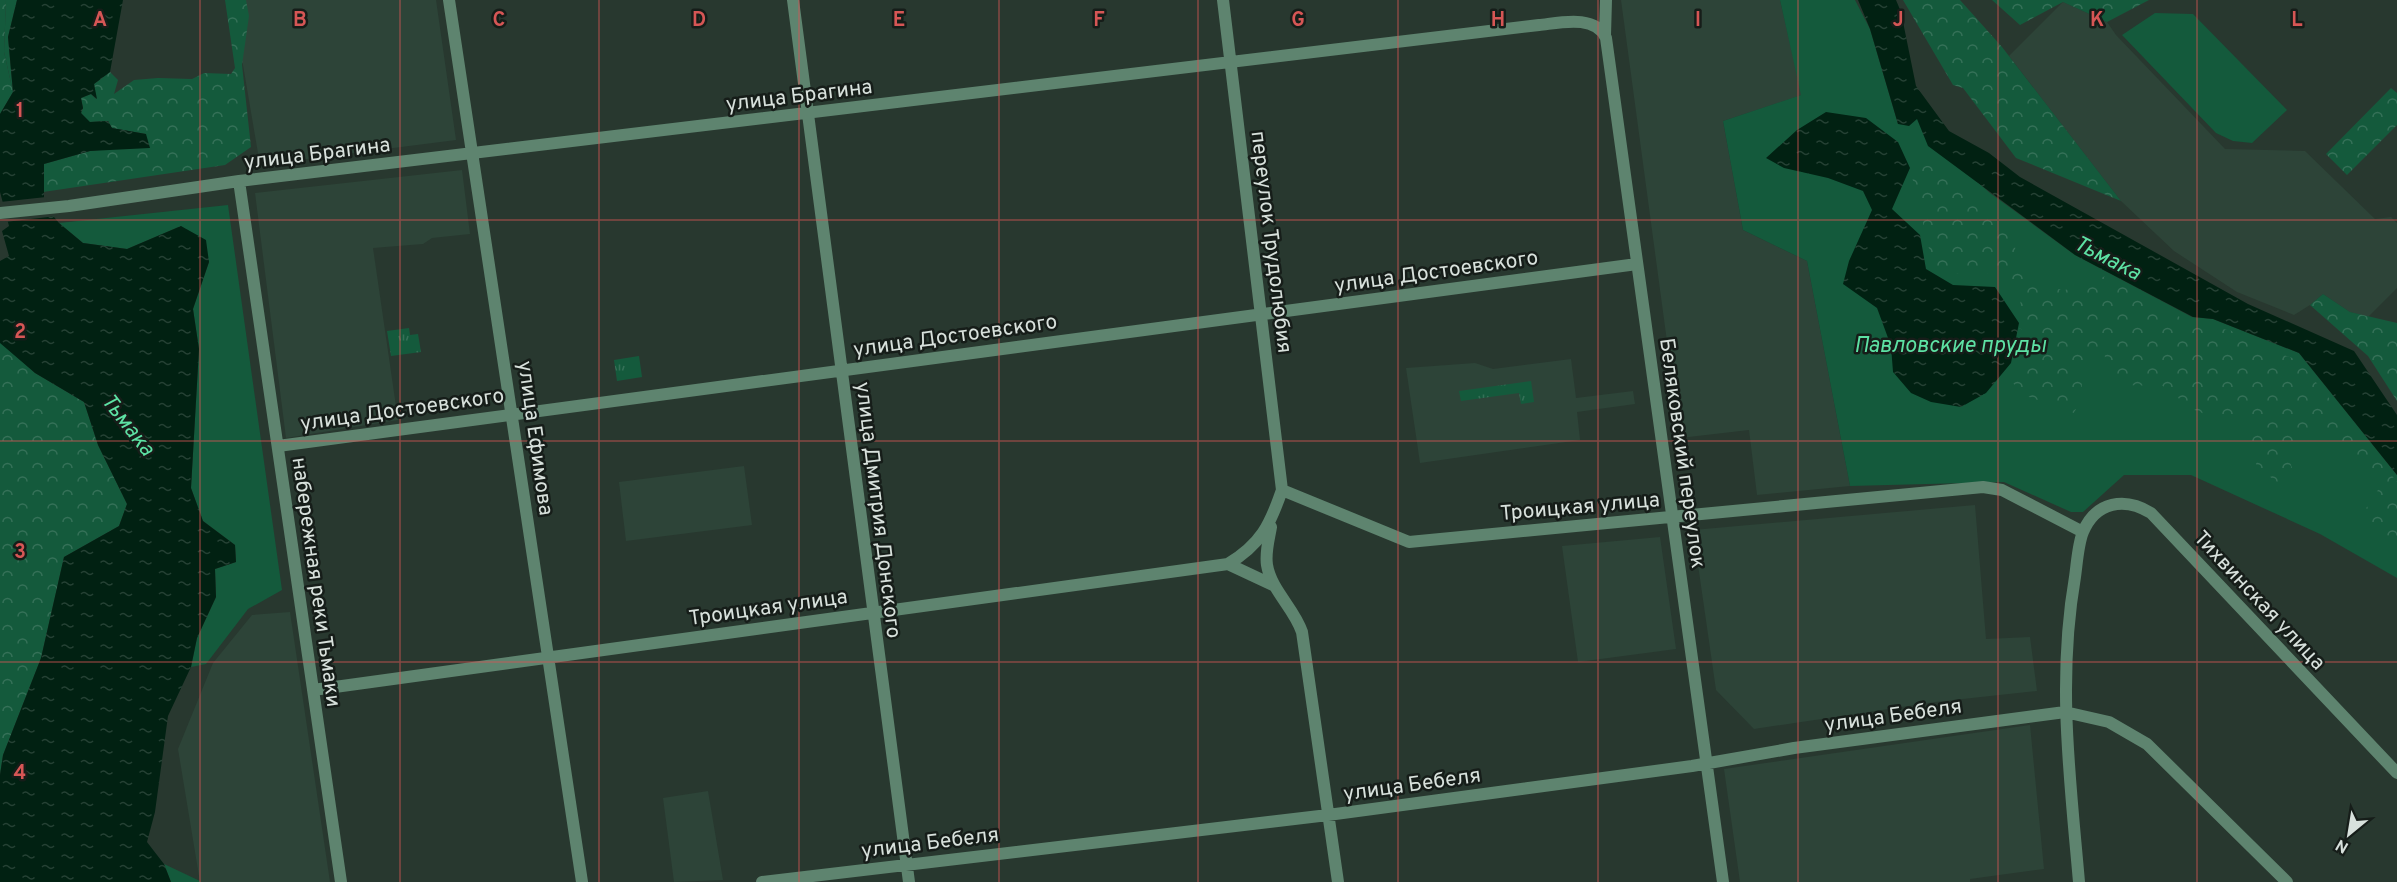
<svg xmlns="http://www.w3.org/2000/svg" width="2397" height="882" font-family="Overpass,sans-serif">
	<style>
		.built { fill: #2d4438 }
		.grass { fill: #145a3c }
		.forest { fill: url(#forest-crowns) }
		.park { fill: url(#park-tufts) }
		.water { fill: url(#water-ripples) }
		.pier { fill: #28382f }
		.lines { fill: none; stroke-linecap: round; stroke-linejoin: round }
		.minor { stroke: #5e846f; stroke-width: 12 }
		.grid { fill: none; stroke: #d65655; stroke-width: 1.5; stroke-opacity: 0.55 }
		.labels { text-anchor: middle; stroke-width: 5; stroke-linejoin: round; paint-order: stroke }
		.street-label { font-size: 21px; fill: #d8e1dc; stroke: #161d19 }
		.water-label { font-size: 22px; font-style: italic; fill: #5de2a4; stroke: #161d19 }
		.grid-label { font-size: 20px; text-anchor: middle; font-weight: bold; fill: #d65655; stroke: #161d19; stroke-width: 5; stroke-linejoin: round; paint-order: stroke }
	</style>
	<defs>
		<pattern id="forest-crowns" width="20" height="18" patternUnits="userSpaceOnUse" patternTransform="scale(1.5)"><rect width="20" height="18" fill="#145a3c"/><path d="M2 6a3 3 0 1 1 6 0M12 15a3 3 0 1 1 6 0" fill="none" stroke="#357158"/></pattern>
		<pattern id="park-tufts" width="24" height="20" patternUnits="userSpaceOnUse" patternTransform="scale(1.5)"><rect width="24" height="20" fill="#145a3c"/><path d="M3 7l-1-3M5 7V3M7 7l1-3M15 17l-1-3M17 17v-4M19 17l1-3" fill="none" stroke="#357158"/></pattern>
		<pattern id="water-ripples" width="26" height="14" patternUnits="userSpaceOnUse" patternTransform="scale(1.5)"><rect width="26" height="14" fill="#012112"/><path d="M2 4q2-2 4 0t4 0M15 11q2-2 4 0t4 0" fill="none" stroke="#254134"/></pattern>
	</defs>
	<rect width="100%" height="100%" fill="#28382f"/>
	<path class="built" d="M232 0H436L456 140 260 165Z
		M1621 0H1780L1802 95 1723 121 1743 230 1807 261 1850 486 1757 495 1749 430 1680 438Z
		M2063 2 2107 22 2116 35 2225 149 2305 151 2375 219 2391 217 2397 223V288L2368 317 2350 312 2323 294 2310 305 2294 315 2237 292 2174 251 2121 201 2009 56Z
		M462 170 470 234 432 238 423 244 373 248 398 420 286 438 255 193Z
		M1571 359 1576 398 1633 391 1635 404 1577 412 1580 440 1420 463 1406 368 1475 363 1493 369Z
		M744 466 752 525 626 541 619 482Z
		M1975 505 1986 639 2030 637 2037 691 1935 702 1754 729 1716 690 1693 530Z
		M1660 537 1676 649 1578 662 1562 546Z
		M290 612 330 882H200L178 749 213 663 252 615Z
		M2030 725 2044 869 1970 879V882H1740L1724 769Z
		M708 791 723 880 674 882 663 798Z"/>
	<path class="grass" d="M6 0H17L8 37 13 92 4 52Z
		M1780 0H1855L1870 29 1898 124 1917 118 1974 179 1990 193 2075 255 2192 317 2213 319 2299 353 2397 475V578L2320 534 2191 475H2124L2083 512H2071L2004 482 1850 486 1807 261 1743 230 1723 121 1801 95Z
		M2155 13 2193 14 2287 110 2252 143 2233 141 2216 133 2122 35Z
		M228 205 282 590 248 609 206 664 191 667 197 638 216 597 215 569 236 562 235 545 203 521 191 488 199 349 193 309 209 262 181 226 127 249 83 243 59 223Z
		M164 864 200 881V882H171Z"/>
	<path class="forest" d="M0 0H6L4 52 13 92 0 114Z
		M225 0H246L249 16 242 65 251 147 225 165 43 192 44 164 90 151 116 148 146 134 112 128 108 121 89 122 81 113 83 108 81 98 91 94 96 99 94 84 110 72 118 80 114 94 134 80 158 78 192 79 204 73 231 74 235 68Z
		M1903 0H1960L2002 47 2121 201 2016 158 1963 88 1953 85Z
		M1992 0H2149L2107 22 2063 2 2020 25Z
		M2391 88 2397 93V125L2347 175 2326 154Z
		M1943 164C1962 197 1981 210 2014 226L2016 263 2039 286 2065 290 2106 276 2187 321 2232 331 2238 339 2298 360 2397 482V543L2395 537 2369 532 2360 514 2370 504 2379 488 2318 432 2301 446 2288 439 2286 450 2292 468 2282 486 2256 466 2257 454 2249 445V421L2215 418 2192 409 2163 386 2122 385 2106 374 2104 344 2083 366 2081 399 2074 413 2021 394 2008 376 2035 352 2033 336 2019 328 2021 293 2003 273 1935 274 1910 168Z
		M2323 294 2350 312 2397 323V401L2368 356 2310 305Z
		M0 341 35 373 84 402 98 445 127 504 119 526 64 557 41 658 3 755 0 774Z"/>
	<path class="park" d="M409 328 410 335 418 334 421 352 391 356 387 331Z
		M639 356 642 377 617 381 614 360Z
		M1531 381 1534 402 1521 404 1519 393 1461 401 1459 391Z"/>
	<path class="water" d="M17 0H123L110 72 94 84 97 99 91 94 81 98 83 108 81 113 90 122 108 121 112 128 146 134 150 148 90 151 44 164V205L59 223 83 243 127 249 181 226 206 240 209 262 193 309 199 349 191 488 203 521 235 545 236 562 215 569 216 597 197 638 191 667 168 716 155 812 147 842 164 864 171 882H0V775L3 755 41 658 64 557 119 526 127 504 98 445 84 402 35 373 0 343V261L9 256 2 231 9 226 0 192V114L13 92 8 37Z
		M1858 0H1896L1901 12 1916 86 1949 131 1989 153 2020 177 2248 304 2354 351 2397 415V475L2299 353 2213 319 2193 317 2075 255 1928 146 1917 119 1909 126 1898 124 1870 29Z
		M1826 112 1866 118 1898 142 1910 168 1892 209 1920 235 1926 269 1953 285 1995 287 2019 323 2011 363 1986 393 1961 407 1931 402 1911 393 1893 372 1891 346 1877 308 1843 284 1849 261 1872 210 1863 191 1828 178 1784 168 1766 158 1797 130Z"/>
	<path class="pier" d="M46 197 47 203 57 216 5 222 0 202Z"/>
	<g class="lines">
		<path class="minor" d="M449 0 582 882
			M793 0 909 882
			M1605 35 1606 0
			M239 181 341 882
			M0 213 69 206 239 181 1539 25C1559 23 1595 14 1606 38L1723 882
			M278 446 1637 264
			M1282 490 1409 542 1983 487 2002 490 2083 532
			M1271 527C1269 539 1265 552 1267 565 1271 590 1294 608 1302 632L1338 882
			M1228 564 1275 586
			M313 690 1228 564C1261 544 1270 525 1282 490L1223 0
			M762 882 1328 815 1692 766 1794 748 2065 712 2109 722 2147 744 2287 882
			M2079 882C2070 778 2057 681 2075 577 2077 563 2078 544 2083 532 2096 501 2125 497 2151 513L2397 773"/>
	</g>
	<path class="grid" d="M200 0V882M400 0V882M599 0V882M799 0V882M999 0V882M1198 0V882M1398 0V882M1598 0V882M1798 0V882M1998 0V882M2197 0V882M0 220H2397M0 441H2397M0 662H2397"/>
	<g class="labels">
		<g class="street-label">
			<text transform="translate(799 95) rotate(-7)" y="7">улица Брагина</text>
			<text transform="translate(317 153) rotate(-7)" y="7">улица Брагина</text>
			<text transform="translate(1272 242) rotate(83)" y="7">переулок Трудолюбия</text>
			<text transform="translate(1436 271) rotate(-8)" y="7">улица Достоевского</text>
			<text transform="translate(955 335) rotate(-8)" y="7">улица Достоевского</text>
			<text transform="translate(402 409) rotate(-8)" y="7">улица Достоевского</text>
			<text transform="translate(536 438) rotate(82)" y="7">улица Ефимова</text>
			<text transform="translate(1683 453) rotate(82)" y="7">Беляковский переулок</text>
			<text transform="translate(1580 506) rotate(-5)" y="7">Троицкая улица</text>
			<text transform="translate(879 510) rotate(83)" y="7">улица Дмитрия Донского</text>
			<text transform="translate(317 582) rotate(82)" y="7">набережная реки Тьмаки</text>
			<text transform="translate(2260 600) rotate(47)" y="7">Тихвинская улица</text>
			<text transform="translate(768 607) rotate(-8)" y="7">Троицкая улица</text>
			<text transform="translate(1893 715) rotate(-8)" y="7">улица Бебеля</text>
			<text transform="translate(1412 784) rotate(-8)" y="7">улица Бебеля</text>
			<text transform="translate(930 842) rotate(-7)" y="7">улица Бебеля</text>
		</g>
		<g class="water-label">
			<text transform="translate(2108 257) rotate(27)" y="8">Тьмака</text>
			<text x="1950" y="352">Павловские пруды</text>
			<text transform="translate(129 424) rotate(52)" y="8">Тьмака</text>
		</g>
	</g>
	<g class="grid-label">
		<text x="100" y="26">A</text>
		<text x="300" y="26">B</text>
		<text x="499" y="26">C</text>
		<text x="699" y="26">D</text>
		<text x="899" y="26">E</text>
		<text x="1099" y="26">F</text>
		<text x="1298" y="26">G</text>
		<text x="1498" y="26">H</text>
		<text x="1698" y="26">I</text>
		<text x="1898" y="26">J</text>
		<text x="2097" y="26">K</text>
		<text x="2297" y="26">L</text>
		<text x="20" y="117">1</text>
		<text x="20" y="338">2</text>
		<text x="20" y="558">3</text>
		<text x="20" y="779">4</text>
	</g>
	<g transform="translate(2349 834) rotate(210)" stroke="#161d19" stroke-width="4.5" paint-order="stroke">
	<path d="M0-4.5L10 22L0 15L-10 22Z" fill="#d8e1dc"/>
	<text y="-9" font-size="16" font-weight="bold" text-anchor="middle" fill="#d8e1dc">N</text>
	</g>
</svg>
